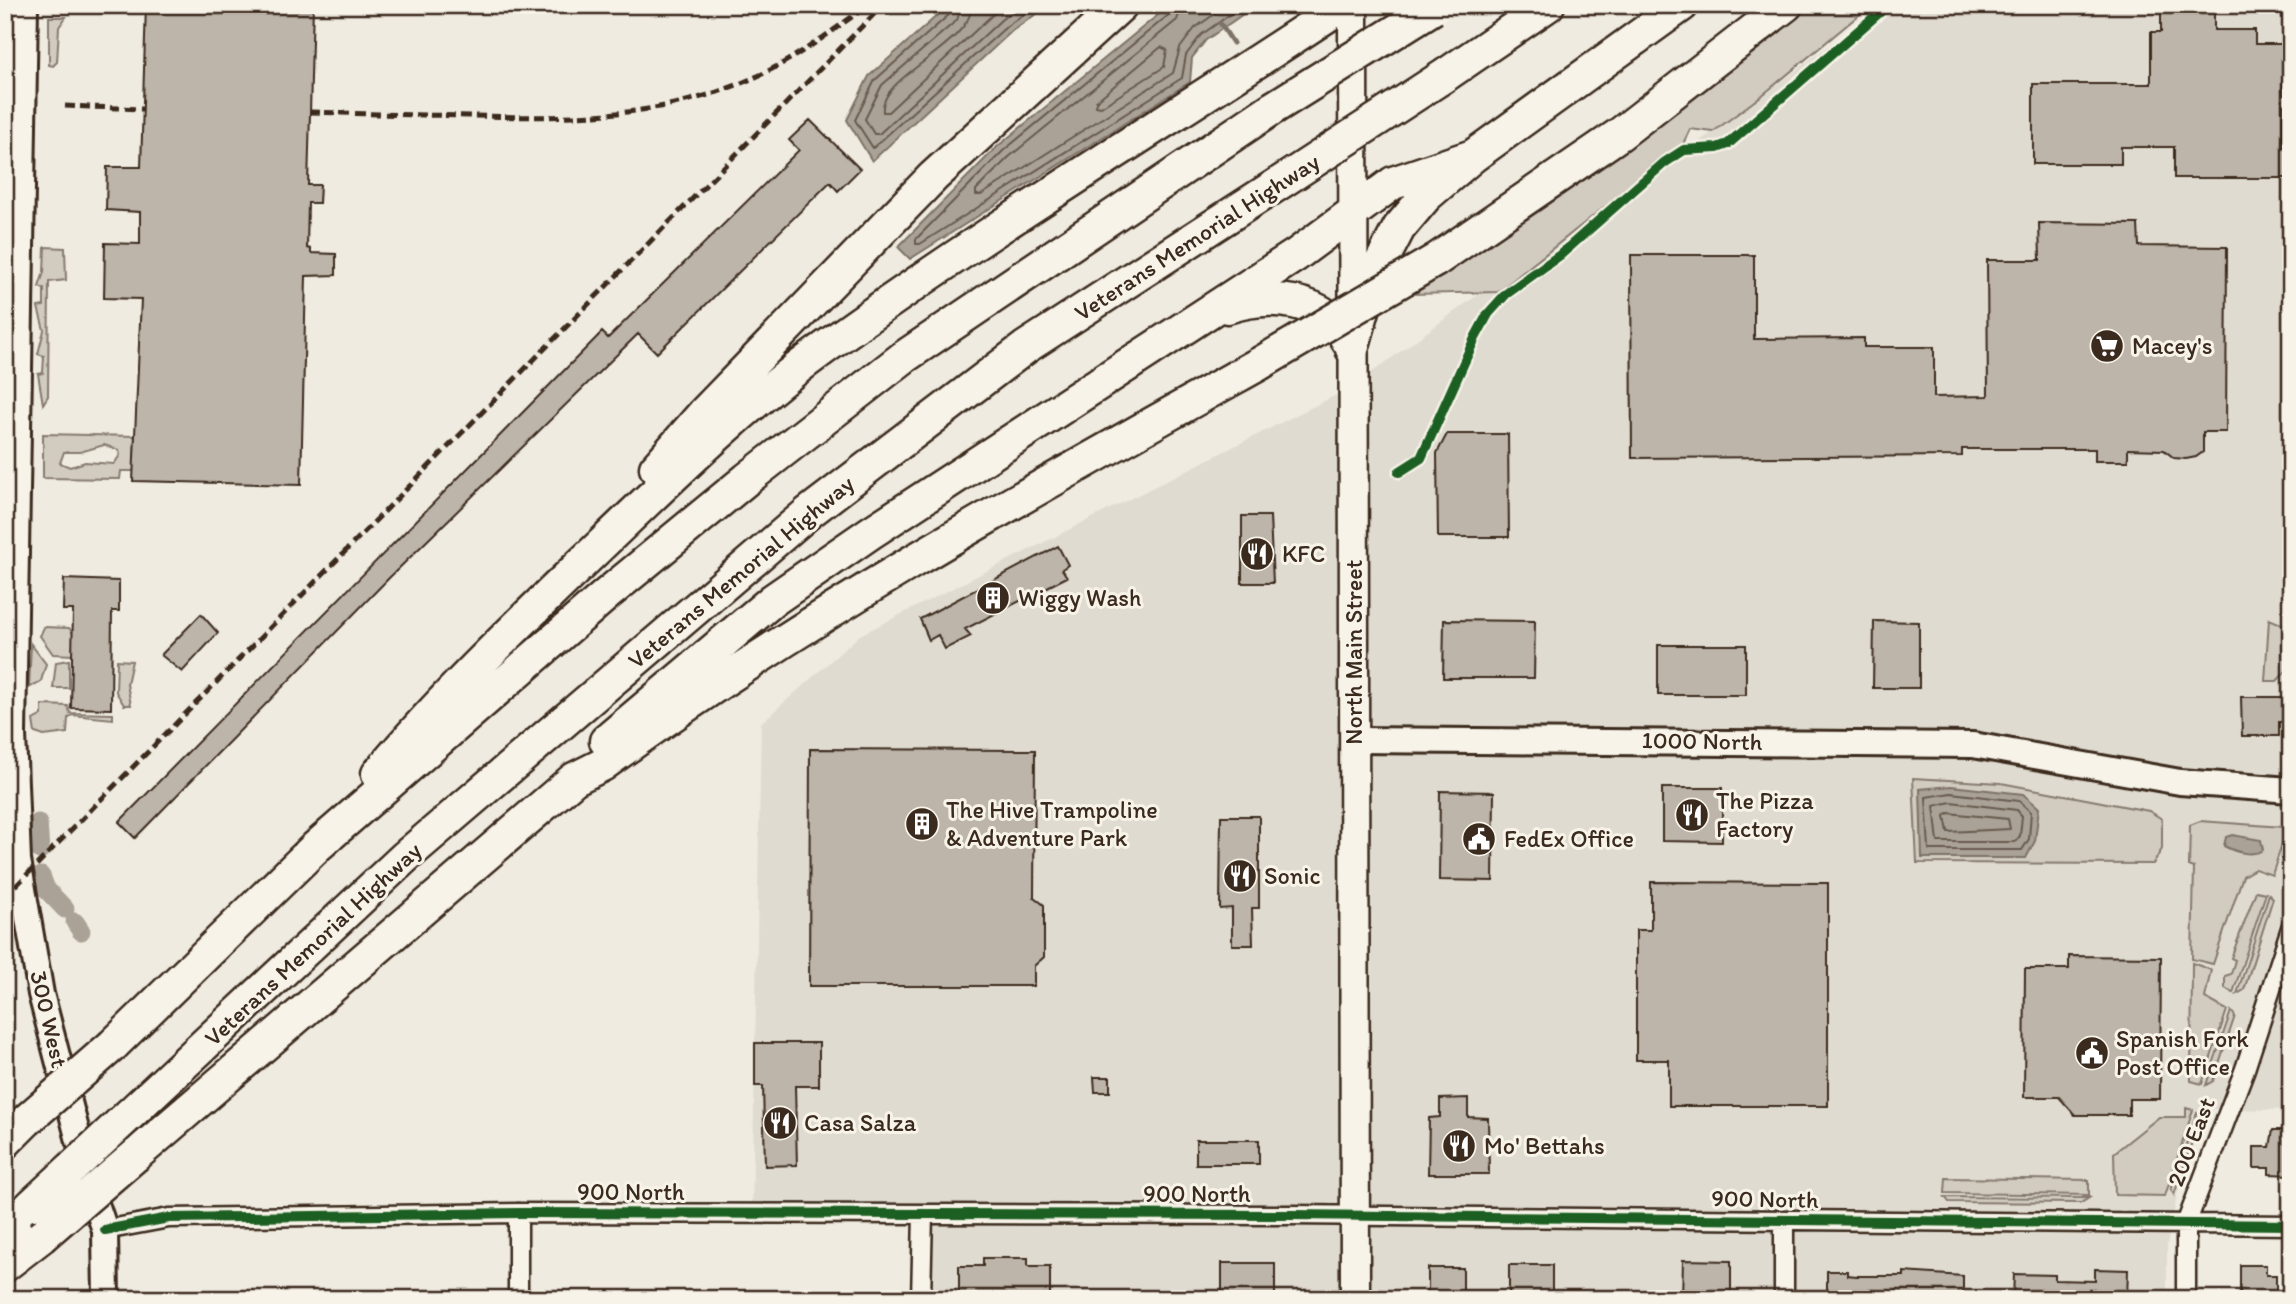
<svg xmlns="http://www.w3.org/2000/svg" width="2296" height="1304" font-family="Itim,sans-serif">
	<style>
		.built { fill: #e0dbd0 }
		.green { fill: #d1cbc0; stroke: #867a6f; stroke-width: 2; fill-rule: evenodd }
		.water { fill: #aaa296; stroke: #7e7266; stroke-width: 2 }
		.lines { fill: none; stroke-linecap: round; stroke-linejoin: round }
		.shore { stroke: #675a4e; stroke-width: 2 }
		.stream { stroke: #7e7266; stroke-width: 5 }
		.canal { stroke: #aaa296; stroke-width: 19 }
		.building { fill: #bdb5aa; stroke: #3b2a1e; stroke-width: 2 }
		.street-casing { stroke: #3b2a1e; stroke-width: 23 }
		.secondary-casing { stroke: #3b2a1e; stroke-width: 30 }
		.primary-casing { stroke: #3b2a1e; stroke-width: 33 }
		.highway-casing { stroke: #3b2a1e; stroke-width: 37 }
		.street { stroke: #f7f3e8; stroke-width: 18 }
		.secondary { stroke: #f7f3e8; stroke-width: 24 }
		.primary { stroke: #f7f3e8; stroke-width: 28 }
		.highway { stroke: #f7f3e8; stroke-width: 32 }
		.rail { stroke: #3b2a1e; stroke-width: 5; stroke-dasharray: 10 5; stroke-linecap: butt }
		.highway-bridge-casing { stroke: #3b2a1e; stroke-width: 37; stroke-linecap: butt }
		.highway-bridge { stroke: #f7f3e8; stroke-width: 32 }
		.cycleway-casing { stroke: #f7f3e8; stroke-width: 15 }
		.cycleway { stroke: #1b5e20; stroke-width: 10 }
		.labels { text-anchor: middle; stroke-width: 6; stroke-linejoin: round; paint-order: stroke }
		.street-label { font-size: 24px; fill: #3b2a1e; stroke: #f7f3e8 }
		.poi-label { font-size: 24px; fill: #3b2a1e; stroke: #f7f3e8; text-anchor: start }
	</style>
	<rect width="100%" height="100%" fill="#efebe0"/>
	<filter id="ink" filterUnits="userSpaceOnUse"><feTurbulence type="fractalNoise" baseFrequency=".0143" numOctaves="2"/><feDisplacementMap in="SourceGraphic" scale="14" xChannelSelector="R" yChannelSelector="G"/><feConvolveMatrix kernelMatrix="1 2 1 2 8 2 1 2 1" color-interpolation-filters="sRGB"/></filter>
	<g filter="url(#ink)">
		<path class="built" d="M1883 5H2291V1110L2205 1109 2178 1191 2167 1246V1299H921L923 1214H752L761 723 860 635 1352 387 1510 271 1726 123Z"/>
		<path class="green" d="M1809 5H1871L1765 93 1713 132 1690 129 1683 144 1498 292 1414 294C1552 204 1684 112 1809 5Z
			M49 17H66L59 27 57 62 53 66 49 65Z
			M45 247 65 248 66 280 49 282 48 396 43 404 38 374 43 373 44 356 38 354 44 330 38 307 44 306V289L39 287 44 272Z
			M43 434 135 436 134 471H121L120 479 43 478ZM104 445 119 450 120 455 114 464 85 462 70 467 60 463 64 452H80Z
			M2269 619 2291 628 2290 667 2277 681H2265Z
			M44 627 69 628 73 633V655L53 654 40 636Z
			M31 644 46 664 41 681 29 688Z
			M69 660V688H53L56 662Z
			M117 660 132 661 127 684 131 705H124L116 692Z
			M42 705 68 706 70 713 113 714V719L72 715 68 718 67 733 44 736 35 733 33 720 42 715Z
			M1913 778 2001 783 2149 811 2162 819V849L2153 864 1917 863Z
			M2200 821 2283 827 2284 838 2272 875 2255 869 2243 876 2213 964 2192 959 2194 868 2189 866 2190 825Z
			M2256 891 2266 893 2233 993 2225 988V976L2231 974 2235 960 2231 958Z
			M2269 894 2273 898 2244 990 2237 994Z
			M2192 963 2211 970 2205 998 2227 1010 2202 1084 2191 1081Z
			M2231 1011 2235 1016 2213 1081 2206 1085Z
			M2186 1108 2193 1110 2165 1196 2115 1195 2114 1153 2159 1117H2186Z
			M2197 1112 2201 1115 2174 1195 2171 1190Z
			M1946 1178 2089 1180V1195L1945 1193Z
			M1945 1197 2086 1198H2089L2081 1203 1949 1202Z"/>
		<path class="water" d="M949 5H1049L1012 31 872 161 847 120 869 76Z
			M1170 5H1256L1206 40 1192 58 1190 82 910 259 898 247 998 146Z
			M1951 786 2023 794 2039 808 2035 841 2026 858H1922L1920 789Z
			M2232 835 2261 840 2263 850C2252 857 2235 852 2224 846L2226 837Z"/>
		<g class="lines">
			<path class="shore" d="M953 5 951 13 875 80 855 120 873 148 1007 26 1037 5
				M962 5 957 20 882 85 865 119 874 134H879L1002 19 1022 5
				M972 5C971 46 878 76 883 112H888L1003 5
				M1173 5 1171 13 1003 151 916 239V244H920L1182 78 1186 55 1201 35 1243 5
				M1182 5 1177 20 1009 157 976 190V195H981L1173 73 1180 48 1195 28 1227 5
				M1161 47 1167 50 1164 67 1101 107 1096 106V101Z
				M1951 793 2019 801 2031 812 2029 839 2022 850H1929L1926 797Z
				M1951 802 2017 810 2022 816 2020 836 2015 842H1938L1934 806Z
				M1948 813 2008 819 2010 829 1948 832 1945 816Z"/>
			<path class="stream" d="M1220 23 1233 43"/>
			<path class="canal" d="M38 823 40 850
				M41 876 46 889 65 909
				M75 922 81 931"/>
		</g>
		<path class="building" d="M146 5H313L308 185H320L319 203H308L307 248 311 249V253L336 254V275L306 276 301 485 133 481 141 299 104 298 105 243 140 244V212L106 210 107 167H141Z
			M2161 5H2214V30H2255V44H2283V147H2291V178H2174V147H2121V164H2033V84H2151V32H2161Z
			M810 120 860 169 838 191 830 182 657 353 638 334 390 577 135 838 119 822 602 332 608 338 799 150 789 140Z
			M2039 223 2138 224 2139 246 2227 247 2226 432H2203V452L2196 457 2186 459 2174 458 2164 450 2128 449V461H2095V449H1962V456L1632 458 1631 255H1754V339L1864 338V347H1934V397L1988 396 1987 260H2040Z
			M1447 434H1508L1509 537H1438L1437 453Z
			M1242 516H1270L1273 583H1242Z
			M1058 546 1068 565 1062 569 1067 577 965 629 971 636 945 649 938 635 929 640 920 619Z
			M64 579 119 581V611H112L111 709 71 708 73 610H63Z
			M201 614 218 633 182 672 161 655Z
			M1444 620 1535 621 1534 678H1443Z
			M1874 621 1919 622V688H1873Z
			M1658 645H1746V695H1658Z
			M2241 697H2291V722H2279V736H2242Z
			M810 749 1035 750 1034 897 1044 905V957L1034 966V986H809Z
			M1662 788H1722V842L1662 841Z
			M1440 791 1494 792 1493 881 1439 880Z
			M1221 816H1259V908H1252L1253 945H1232V908L1220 909Z
			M1651 882 1828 883V1106H1669V1060H1636V930H1651Z
			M2069 956 2161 957 2160 1099H2129V1115H2075L2059 1097H2024L2025 969H2069Z
			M755 1043H819V1086H795L797 1165 765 1166 763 1086H755Z
			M1094 1077H1110V1092H1095Z
			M1468 1098V1117L1488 1118 1489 1174H1428L1429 1118 1440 1117V1099Z
			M2273 1130H2291V1175L2269 1174V1168H2254V1147H2270Z
			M1196 1140H1259V1164H1196Z
			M983 1258H1028V1266H1050V1299H959V1266H983Z
			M1683 1260 1731 1261V1299H1682Z
			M1222 1263H1275V1299H1222Z
			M1509 1265H1552V1299H1509Z
			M2240 1265H2266V1275H2276V1298L2240 1299Z
			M1428 1268H1463V1299H1428Z
			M2095 1269 2128 1270 2127 1299H2013L2014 1274 2055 1275V1280L2095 1281Z
			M1827 1271H1847V1275L1857 1276H1904V1272L1963 1276V1299H1827Z"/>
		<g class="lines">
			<g class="street-casing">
				<path id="street" d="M518 1213V1299
					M105 1230 169 1218 518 1213 1291 1215 2291 1225
					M921 1299 923 1214
					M1784 1299V1221
					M2186 1299V1224L2245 1069 2291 928"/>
			</g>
			<g class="secondary-casing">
				<path id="secondary" d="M25 5 13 734 18 860 41 994 93 1195 105 1230 106 1299
					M1355 740 1973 745 2180 782 2291 790"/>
			</g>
			<g class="primary-casing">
				<path id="primary" d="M1353 5 1355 1299"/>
			</g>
			<g class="highway-casing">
				<path id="highway" d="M1447 74 1548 5
					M1436 260 1620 134 1786 5
					M1227 307C1269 293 1325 297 1348 341
					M1352 349 1371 282 1399 228 1426 196 1473 156 1682 5
					M656 468 704 413 933 177 1121 5
					M606 741 773 600 870 533 1296 255 1393 183 1473 156
					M378 774C447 691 526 617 604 542 674 475 744 406 823 349 991 227 1170 120 1343 5
					M113 1045 316 847 607 594 747 479 904 357 1273 108
					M129 1115 405 857 808 513 1026 347 1295 173
					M5 1142 27 1120
					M136 1155 574 779 602 765C810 613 1035 489 1259 364
					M5 1231 33 1204
					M5 1265 41 1237"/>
			</g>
			<use href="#street" class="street"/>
			<use href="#secondary" class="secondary"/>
			<use href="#primary" class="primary"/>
			<use href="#highway" class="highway"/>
			<path class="rail" d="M65 106 143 109
				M310 112C365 114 420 115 475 116 572 118 659 119 751 79 793 61 831 32 868 5
				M5 897 883 5"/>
			<g class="highway-bridge-casing">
				<path id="highway-bridge" d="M1273 108 1433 8
					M1295 173 1447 74
					M1259 364 1436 260
					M27 1120 113 1045
					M33 1204 129 1115
					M41 1237 136 1155"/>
			</g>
			<use href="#highway-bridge" class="highway-bridge"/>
			<g class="cycleway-casing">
				<path id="cycleway" d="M1399 472 1421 458 1475 338 1488 314 1506 294 1560 255 1664 163 1684 150 1717 148 1728 144 1888 5
					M105 1230 169 1218 518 1213 1291 1215 2291 1225"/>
			</g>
			<use href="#cycleway" class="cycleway"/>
		</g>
	</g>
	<defs>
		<g id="supermarket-disc" transform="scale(1.75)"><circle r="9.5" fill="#3b2a1e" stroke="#f7f3e8"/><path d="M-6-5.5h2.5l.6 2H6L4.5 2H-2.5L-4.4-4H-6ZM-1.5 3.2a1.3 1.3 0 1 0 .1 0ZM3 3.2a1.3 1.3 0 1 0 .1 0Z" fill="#fff"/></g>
		<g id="restaurant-disc" transform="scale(1.75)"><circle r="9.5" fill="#3b2a1e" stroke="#f7f3e8"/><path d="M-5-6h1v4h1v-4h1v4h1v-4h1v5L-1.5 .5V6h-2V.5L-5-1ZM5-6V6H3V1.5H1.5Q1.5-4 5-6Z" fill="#fff"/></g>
		<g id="building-disc" transform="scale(1.75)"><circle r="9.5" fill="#3b2a1e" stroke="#f7f3e8"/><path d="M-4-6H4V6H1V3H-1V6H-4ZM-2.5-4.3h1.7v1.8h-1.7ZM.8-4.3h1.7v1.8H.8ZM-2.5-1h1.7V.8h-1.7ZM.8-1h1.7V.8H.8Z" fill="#fff"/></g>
		<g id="civic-disc" transform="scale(1.75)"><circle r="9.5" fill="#3b2a1e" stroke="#f7f3e8"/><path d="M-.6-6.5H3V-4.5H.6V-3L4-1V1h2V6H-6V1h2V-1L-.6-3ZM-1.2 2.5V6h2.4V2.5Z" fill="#fff"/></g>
	</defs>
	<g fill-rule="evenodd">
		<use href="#supermarket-disc" x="2107" y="346"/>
		<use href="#restaurant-disc" x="1257" y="554"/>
		<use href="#building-disc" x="993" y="598"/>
		<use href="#restaurant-disc" x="1692" y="815"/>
		<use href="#building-disc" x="922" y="824"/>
		<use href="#civic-disc" x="1479" y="839"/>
		<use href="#restaurant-disc" x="1240" y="876"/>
		<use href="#civic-disc" x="2092" y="1053"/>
		<use href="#restaurant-disc" x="780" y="1123"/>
		<use href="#restaurant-disc" x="1459" y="1146"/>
	</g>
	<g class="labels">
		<g class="street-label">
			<text transform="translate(1197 237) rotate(-33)" y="8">Veterans Memorial Highway</text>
			<text transform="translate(741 572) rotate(-40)" y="8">Veterans Memorial Highway</text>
			<text transform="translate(1354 652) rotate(-90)" y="8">North Main Street</text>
			<text transform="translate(1702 741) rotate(1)" y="8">1000 North</text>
			<text transform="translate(313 944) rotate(-43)" y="8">Veterans Memorial Highway</text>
			<text transform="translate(49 1019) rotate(77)" y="8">300 West</text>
			<text transform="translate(2191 1142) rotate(-69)" y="8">200 East</text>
			<text x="631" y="1200">900 North</text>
			<text x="1197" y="1202">900 North</text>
			<text transform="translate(1765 1199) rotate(1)" y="8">900 North</text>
		</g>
		<g class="poi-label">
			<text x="2132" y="354">Macey's</text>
			<text x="1282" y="562">KFC</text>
			<text x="1018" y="606">Wiggy Wash</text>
			<text x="1716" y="809">The Pizza<tspan x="1716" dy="28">Factory</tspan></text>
			<text x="946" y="818">The Hive Trampoline<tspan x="946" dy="28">&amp; Adventure Park</tspan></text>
			<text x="1504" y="847">FedEx Office</text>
			<text x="1264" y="884">Sonic</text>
			<text x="2116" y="1047">Spanish Fork<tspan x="2116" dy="28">Post Office</tspan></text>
			<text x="804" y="1131">Casa Salza</text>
			<text x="1484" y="1154">Mo' Bettahs</text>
		</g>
	</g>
	<rect width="2296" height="1304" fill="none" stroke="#f7f3e8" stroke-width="28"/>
	<rect x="14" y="14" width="2268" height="1276" fill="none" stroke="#3b2a1e" stroke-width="2.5" filter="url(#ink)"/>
</svg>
